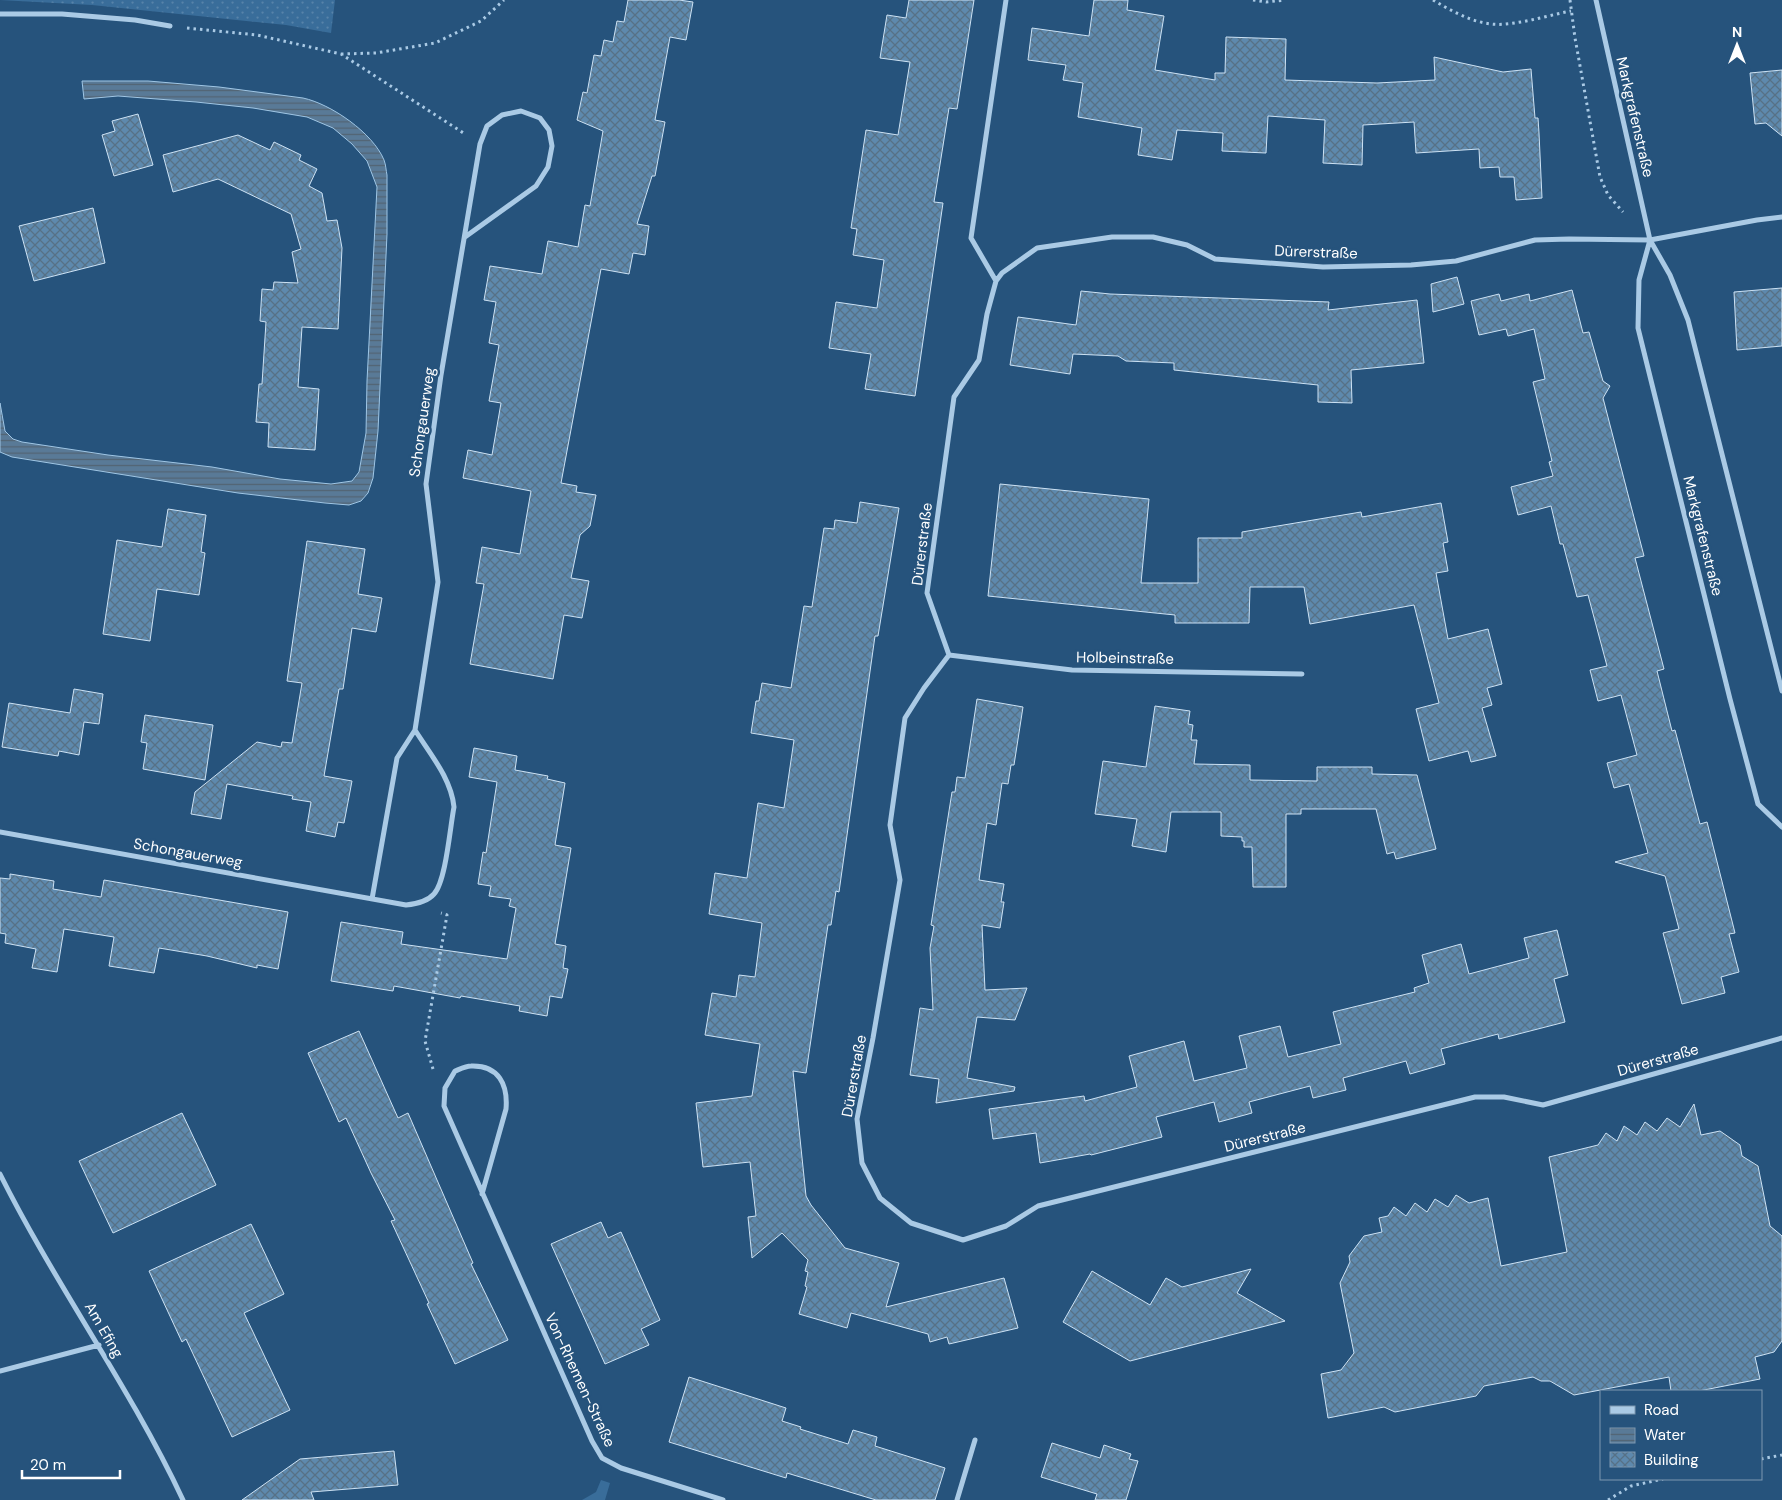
<svg xmlns="http://www.w3.org/2000/svg" width="1782" height="1500" font-family="'DM Sans',sans-serif">
	<style>
		.grass { fill: url(#grass-dots) }
		.park { fill: #396d9a }
		.water { fill: url(#water-rules); stroke: #9fc6e5 }
		.building { fill: url(#building-cross-hatch); stroke: #cde2f4 }
		.lines { fill: none; stroke-linecap: round; stroke-linejoin: round }
		.path { stroke: #aacae5; stroke-width: 3; stroke-dasharray: 2.5 4; stroke-linecap: butt }
		.minor { stroke: #aacae5; stroke-width: 5 }
		.labels { text-anchor: middle; stroke-width: 5; stroke-linejoin: round; paint-order: stroke }
		.street-label { font-size: 15px; fill: #fff; stroke: #26537c }
	</style>
	<defs>
		<pattern id="grass-dots" width="8" height="8" patternUnits="userSpaceOnUse" patternTransform="scale(1.25)"><rect width="8" height="8" fill="#396d9a"/><path d="M2 2h.1M6 6h.1" fill="none" stroke="#5783a9" stroke-width="1.8" stroke-linecap="round"/></pattern>
		<pattern id="water-rules" width="6" height="5" patternUnits="userSpaceOnUse" patternTransform="scale(1.25)"><rect width="6" height="5" fill="#597a97"/><path d="M0 2.5h6" fill="none" stroke="#526372"/></pattern>
		<pattern id="building-cross-hatch" width="8" height="8" patternUnits="userSpaceOnUse" patternTransform="scale(1.25)"><rect width="8" height="8" fill="#5e89ad"/><path d="M0 0l8 8M0 8l8-8" fill="none" stroke="#577186"/></pattern>
	</defs>
	<rect width="100%" height="100%" fill="#26537c"/>
	<path class="grass" d="M0 0H335L331 33 286 25 92 5Z"/>
	<path class="park" d="M601 1480 610 1483 605 1500H582L596 1492Z"/>
	<path class="water" d="M82 81H148L219 87 303 98C331 104 373 133 384 160 386 165 386 171 387 175V234L378 431 373 478 368 493 361 501 349 505 325 503 238 493 12 457 0 452V403L5 431 13 439 22 442 108 455 212 467 280 479 331 484 352 481 359 472 366 433 367 381 377 187 367 161 352 144 333 128 307 117 253 108 196 102 118 96 84 99Z"/>
	<path class="building" d="M628 0H679L693 2 686 40 670 37 655 120 665 122 655 176H652L637 224 649 226 645 255 633 253 629 274 601 269 561 483 577 486 576 492 596 495 590 526 580 535 571 578 589 581 582 618 564 615 553 679 470 664 484 584 476 583 482 547 520 554 531 491 463 478 468 450 492 455 501 403 489 401 499 345 489 343 496 302 484 300 490 266 542 274 548 241 578 247 585 205 590 206 603 131 577 120 583 92 587 93 594 55 601 56 604 40 613 42 617 21 624 22Z
		M909 0H974L957 109 949 108 934 202 943 203 915 396 865 389 871 354 829 348 836 302 877 308 884 260 853 255 857 229 851 228 866 130 898 135 910 62 880 58 887 15 906 18Z
		M1094 0H1128L1127 10 1164 16 1155 70 1215 80V73H1225L1226 37 1286 39 1285 80 1377 83 1435 80 1434 57 1503 72 1531 69 1535 118H1538L1539 133 1542 198 1516 200 1514 177H1500L1499 167 1480 168 1479 149 1416 153 1414 122 1363 125 1362 165 1323 163 1325 120 1268 116 1266 153 1222 151 1223 133 1177 130 1172 160 1138 155 1142 128 1078 117 1083 83 1063 80 1066 65 1028 60 1032 28 1089 36Z
		M1782 70V136L1766 123 1755 124 1750 73Z
		M138 114 153 165 114 176 102 135 115 131 112 121Z
		M238 135 270 150 274 142 301 155 299 160 317 169 309 186 322 193 327 221 337 220 342 248 338 329 302 327 298 387 319 389 315 450 268 447 269 423 256 422 259 384H262L266 322 260 321 262 289 273 290 274 282 298 283 292 252 301 249 291 214 218 179 173 192 163 155Z
		M93 208 105 263 34 281 19 226Z
		M1457 277 1464 304 1433 312 1431 284Z
		M1782 288V346L1737 350 1734 292Z
		M1572 290 1583 333 1589 332 1603 381 1610 386 1603 398 1644 556 1635 558 1664 669 1657 671 1672 731 1675 730 1700 824 1707 822 1735 933 1729 934 1739 972 1721 977 1725 993 1682 1004 1663 933 1679 929 1665 876 1615 862 1648 853 1629 784 1614 788 1607 763 1637 755 1621 695 1598 701 1590 670 1607 666 1588 595 1577 597 1563 544H1560L1551 506 1518 515 1511 487 1553 476 1549 462 1552 461 1533 382 1545 379 1534 329 1508 336 1506 329 1479 335 1471 301 1499 294 1501 301 1529 294 1530 301Z
		M1081 291 1110 294 1329 302 1328 310 1417 300 1424 363 1351 370 1352 403 1318 402V385L1174 370V363L1126 361 1118 356 1073 354 1070 374 1010 365 1018 317 1076 325Z
		M1000 484 1149 499 1141 583H1198V538H1242V532L1361 512 1362 517 1441 503 1448 542 1443 543 1448 571 1436 573 1448 639 1488 629 1502 684 1487 688 1492 705 1482 708 1496 756 1471 762 1468 751 1429 761 1416 709 1439 703 1414 605 1310 624 1304 587H1250L1249 623H1175V615L988 596Z
		M860 502 899 508 878 636H875L839 892 836 891 831 925H828L806 1073 793 1071 806 1196 811 1205 845 1248 899 1263 886 1307 1004 1278 1018 1328 949 1344 947 1337 930 1342 928 1334 851 1313 847 1328 799 1314 807 1287 805 1286 808 1272 805 1271 808 1260 782 1233 752 1258 748 1217 756 1216 750 1162 703 1167 696 1103 752 1096 760 1044 705 1035 712 993 736 997 739 975 755 977 762 923 709 914 715 873 747 878 758 803 784 808 794 740 751 733 756 701H759L762 683 791 688 804 606 812 607 824 528 834 529 835 520 857 523Z
		M168 509 206 515 201 552 205 553 199 595 157 589 150 641 103 634 117 540 162 547Z
		M307 541 365 549 358 594 382 598 376 632 352 628 343 689H339L324 776 352 781 344 823 338 822 335 837 306 831 311 802 292 799 293 796 227 784 221 819 191 814 195 792 257 742 281 747 282 742 292 743 302 683 287 681Z
		M74 689 103 694 99 724 84 722 79 755 59 751 58 756 2 747 9 703 70 713Z
		M977 699 1023 707 1014 765H1011L1008 784 1002 783 996 825 987 823 979 880 1004 884 1001 902H1004L1000 928 982 925 985 990 1027 988 1015 1020 977 1017 967 1078 1015 1087 1014 1091 936 1103 939 1079 910 1075 920 1008 933 1010 930 948 934 926 931 925 952 792H955L957 777 965 778Z
		M1155 706 1190 711 1188 724 1193 725 1191 740H1197L1194 764 1250 765V780L1317 781V767H1372V774L1417 775 1436 849 1396 859 1394 852 1387 854 1376 809H1301V814H1286V887H1253L1252 847H1244V841H1242V837L1221 836V812H1171L1166 852 1132 846 1137 819 1095 814 1103 761 1146 767Z
		M145 715 213 725 205 780 143 769 147 743 141 742Z
		M474 748 517 756 515 770 548 776 547 779 565 783 555 845 571 848 555 944 566 946 563 968 568 969 562 998 550 996 547 1016 519 1011 520 1006 461 996 460 998 394 986 393 991 331 981 341 922 403 932 401 944 507 959 516 908 509 906 511 899 489 896 491 886 478 884 483 852 486 853 497 782 469 777Z
		M10 874 54 881 53 889 101 897 104 880 288 912 278 969 257 965V968L207 956 159 948 154 973 109 966 114 937 64 929 57 972 32 968 36 949 5 943 6 934 0 933V878L10 879Z
		M1557 930 1568 975 1554 979 1565 1022 1499 1039 1498 1034 1441 1049 1445 1064 1410 1074 1406 1061 1343 1078 1346 1090 1313 1098 1310 1086 1249 1102 1252 1113 1219 1122 1214 1102 1156 1117 1162 1137 1091 1155 1090 1154 1040 1163 1036 1133 993 1139 989 1109 1084 1096 1085 1101 1137 1087 1129 1056 1184 1041 1194 1081 1247 1068 1239 1036 1280 1026 1288 1057 1341 1044 1333 1012 1415 992 1414 988 1429 983 1422 955 1461 944 1469 974 1529 958 1524 938Z
		M359 1031 398 1118 408 1113 473 1263 471 1264 508 1340 455 1364 427 1304 429 1303 391 1221 395 1220 371 1173 346 1118 339 1122 308 1053Z
		M1694 1104 1701 1135 1720 1131 1740 1145 1742 1156 1758 1166 1770 1226 1782 1236V1341L1774 1352 1755 1357 1760 1379 1699 1391H1671L1669 1377 1574 1395 1550 1381H1541L1533 1377 1484 1386 1476 1396 1395 1412 1384 1407 1328 1418 1321 1374 1341 1370 1354 1353 1340 1283 1350 1262 1349 1256 1364 1236 1382 1232 1379 1218 1388 1216 1394 1207 1406 1216 1415 1203 1427 1212 1435 1199 1448 1207 1456 1195 1469 1203 1488 1198 1501 1266 1567 1252 1549 1157 1598 1145 1606 1133 1617 1141 1624 1126 1637 1135 1645 1122 1657 1131 1667 1118 1680 1127Z
		M182 1113 216 1185 113 1233 79 1161Z
		M601 1222 608 1238 621 1232 660 1320 641 1329 649 1345 605 1364 551 1244Z
		M251 1224 284 1294 244 1313 290 1410 232 1437 186 1339 182 1342 149 1271Z
		M1251 1269 1237 1293 1285 1321 1130 1361 1063 1322 1092 1271 1150 1305 1166 1278 1182 1287Z
		M689 1377 786 1408 782 1421 801 1427 800 1429 848 1444 853 1430 877 1437 875 1446 945 1468 935 1500H876L787 1473 786 1478 669 1442Z
		M1052 1443 1100 1458 1104 1445 1131 1454 1129 1459 1138 1461 1126 1500H1095L1097 1494 1041 1477Z
		M394 1451 398 1485 311 1492 314 1500H242L300 1459Z"/>
	<g class="lines">
		<path class="path" d="M1253 0 1266 2 1285 0
			M1433 0C1455 13 1480 27 1506 24 1528 22 1550 15 1571 11
			M1570 0 1575 38 1600 177 1608 195 1623 212
			M187 28 257 35 341 54 465 134
			M341 54 376 53 435 43 481 21 504 0
			M433 1069 425 1041 447 915 441 913
			M1761 1459 1782 1455
			M1608 1500 1631 1486 1663 1479"/>
		<path class="minor" d="M1596 0 1650 240 1670 275 1688 320 1782 691
			M0 14H62L135 20 170 26
			M1782 217 1757 220 1650 240 1569 239 1535 240 1456 261 1411 265 1323 267 1215 259 1187 245 1153 237H1112L1037 248 1002 273 996 281 987 314 979 360 954 397 927 593 949 655 924 688 905 718 890 825 900 880 873 1038 857 1119 862 1163 880 1198 911 1223 963 1240 1006 1226 1038 1206 1475 1097H1504L1543 1105 1782 1038
			M1650 240 1639 280 1638 328 1730 699 1758 804 1782 827
			M996 281 971 238 1006 0
			M949 655 1072 670 1302 674
			M0 832 406 905C416 904 427 902 434 894 446 881 450 827 454 807 451 778 430 754 415 730L438 582 426 484 441 375 480 144 487 126 502 115 521 111 540 118 549 130 552 146 548 167 536 186 465 237
			M372 899 397 758 415 730
			M0 1174C56 1286 130 1387 183 1500
			M482 1194 506 1109C508 1085 499 1065 471 1066 466 1066 460 1069 455 1071L445 1088 444 1106 592 1441 602 1458 621 1468 723 1500
			M0 1371 99 1345
			M957 1500 975 1440"/>
	</g>
	<g class="labels">
		<g class="street-label">
			<text transform="translate(1635 117) rotate(77)" y="5">Markgrafenstraße</text>
			<text transform="translate(1316 252) rotate(2)" y="5">Dürerstraße</text>
			<text transform="translate(422 422) rotate(-82)" y="5">Schongauerweg</text>
			<text transform="translate(1703 536) rotate(76)" y="5">Markgrafenstraße</text>
			<text transform="translate(922 544) rotate(-83)" y="5">Dürerstraße</text>
			<text transform="translate(1125 658) rotate(1)" y="5">Holbeinstraße</text>
			<text transform="translate(188 853) rotate(10)" y="5">Schongauerweg</text>
			<text transform="translate(1658 1060) rotate(-16)" y="5">Dürerstraße</text>
			<text transform="translate(854 1076) rotate(-80)" y="5">Dürerstraße</text>
			<text transform="translate(1265 1137) rotate(-14)" y="5">Dürerstraße</text>
			<text transform="translate(104 1330) rotate(60)" y="5">Am Efing</text>
			<text transform="translate(580 1380) rotate(65)" y="5">Von-Rhemen-Straße</text>
		</g>
	</g>
	<rect x="1600" y="1390" width="162" height="90" fill="#26537c" stroke="#7d98b0"/>
	<rect x="1610" y="1406" width="25" height="8" fill="#aacae5" stroke="#7d98b0"/>
	<text x="1644" y="1415" font-size="15" fill="#ffffff">Road</text>
	<rect x="1610" y="1428" width="25" height="15" fill="url(#water-rules)" stroke="#7d98b0"/>
	<text x="1644" y="1440" font-size="15" fill="#ffffff">Water</text>
	<rect x="1610" y="1452" width="25" height="15" fill="url(#building-cross-hatch)" stroke="#7d98b0"/>
	<text x="1644" y="1465" font-size="15" fill="#ffffff">Building</text>
	<g transform="translate(1737 45)" stroke="#26537c" stroke-width="4" paint-order="stroke">
	<path d="M0-4L9 19L0 12L-9 19Z" fill="#ffffff"/>
	<text y="-8" font-size="14" font-weight="bold" text-anchor="middle" fill="#ffffff">N</text>
	</g>
	<path d="M22 1470v8h98v-8" fill="none" stroke="#ffffff" stroke-width="2.5"/>
	<text x="30" y="1470" font-size="15" fill="#ffffff" stroke="#26537c" stroke-width="4" paint-order="stroke">20 m</text>
</svg>
